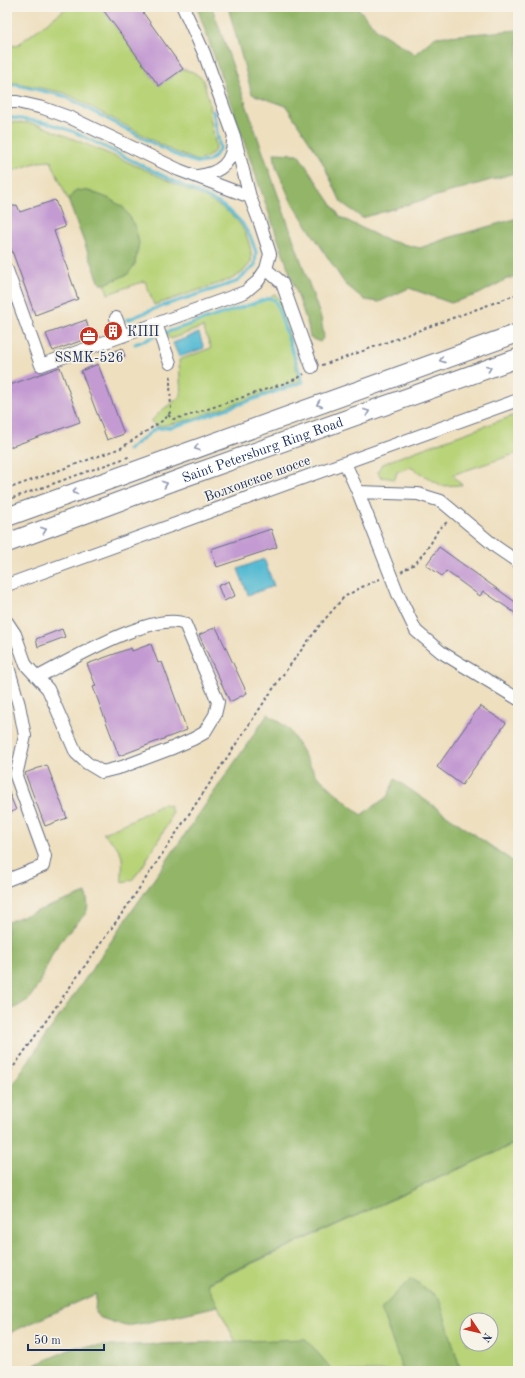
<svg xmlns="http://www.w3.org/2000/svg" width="525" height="1378" font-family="'Old Standard TT',serif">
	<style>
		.green { fill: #b8d378; stroke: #6a816b; fill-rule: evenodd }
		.forest { fill: #92b568; stroke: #567263 }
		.water { fill: #53b9d2; stroke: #377498 }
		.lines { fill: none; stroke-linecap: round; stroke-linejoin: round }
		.stream { stroke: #53b9d2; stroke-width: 3 }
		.building { fill: #c39ad2 }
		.minor-casing { stroke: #656d80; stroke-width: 14 }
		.highway-casing { stroke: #656d80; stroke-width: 20 }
		.path { stroke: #656d80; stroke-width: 2; stroke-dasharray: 3 3; stroke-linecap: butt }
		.minor { stroke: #fff; stroke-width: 12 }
		.highway { stroke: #fff; stroke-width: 18 }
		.oneway { stroke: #8d97ae }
		.labels { text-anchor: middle; stroke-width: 3.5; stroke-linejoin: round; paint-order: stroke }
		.poi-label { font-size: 14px; fill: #1b2f5e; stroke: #f7f3e8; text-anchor: start }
		.street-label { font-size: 14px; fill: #1b2f5e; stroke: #f7f3e8 }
	</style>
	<rect width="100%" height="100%" fill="#f7f3e8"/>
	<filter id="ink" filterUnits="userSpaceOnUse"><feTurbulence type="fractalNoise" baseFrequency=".025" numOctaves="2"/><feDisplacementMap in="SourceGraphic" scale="8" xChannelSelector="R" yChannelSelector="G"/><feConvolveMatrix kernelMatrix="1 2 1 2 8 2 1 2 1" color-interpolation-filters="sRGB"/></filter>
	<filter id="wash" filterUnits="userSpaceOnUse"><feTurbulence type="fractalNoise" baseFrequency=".012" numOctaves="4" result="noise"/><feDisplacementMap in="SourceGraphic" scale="16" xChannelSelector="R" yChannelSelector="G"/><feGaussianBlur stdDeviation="0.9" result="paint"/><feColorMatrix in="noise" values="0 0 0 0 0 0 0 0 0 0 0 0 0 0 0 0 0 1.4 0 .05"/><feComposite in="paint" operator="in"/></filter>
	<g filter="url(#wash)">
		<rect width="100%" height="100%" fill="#eedfbf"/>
		<path class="green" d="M68 7H101L159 86 183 69 193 72 203 79 209 102 210 117 216 146 213 153 206 158 198 161 173 151 65 93 17 83H7V44L16 46Z
			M7 122 28 123 42 126C88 145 133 163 177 185 197 194 218 202 235 218 245 228 253 248 251 262L243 272 232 279 154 305 145 281 108 294 105 284 128 274 76 190 68 200 51 161 38 162 7 173Z
			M274 294 279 298 282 305 296 367 300 381 189 420 156 427 151 421 161 411 181 396 179 360 211 348 203 327 171 339 165 334 270 297Z
			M518 414V453L452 475 462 485 442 486 410 467 397 472 395 479 381 477 378 472 381 465 394 459Z
			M163 804 169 805 172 812 169 822 141 869 132 880 122 882C121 872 125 859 119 850 116 844 108 839 103 833L116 828Z
			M518 1142V1371H250L207 1284ZM467 1320H491V1344H467Z"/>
		<path class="forest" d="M197 7H212L321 318 324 337 320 342 310 338 308 325Z
			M228 7H357L378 31 415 54 435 37 518 30V172L362 218 341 202 321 159 286 106 252 94Z
			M274 153 298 154 340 217 386 240 420 248 448 238 518 218V276L507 279 479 294 451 303 409 288 379 302 365 300 345 284 291 201 276 167Z
			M76 190 89 191 108 198 123 207 135 225 139 243 135 264 128 274 105 284H100L68 200Z
			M268 714 289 729 316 775 361 815 387 797 395 779 518 865V1142L207 1283 218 1306 145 1323 125 1326 101 1318 95 1313 96 1294 7 1334V1092Z
			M86 893 88 906 86 913 66 935 54 950 38 986 28 1000 10 1011 7 1004V922Z
			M411 1278 439 1298 461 1371H404L402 1368 381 1309Z
			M306 1339 329 1366 331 1371H20L76 1347Z"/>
		<path class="water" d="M199 333 204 348 179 357 173 343Z
			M264 559 274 586 248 595 238 569Z"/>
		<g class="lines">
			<path class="stream" d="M7 85H17L64 96 173 154 189 160 199 163 209 161 215 156 220 148 213 111
				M7 117 48 123 72 131 219 203 233 214 242 223 251 238 256 252 255 265 236 282 159 307 127 320
				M135 344 154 337
				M128 450 155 429 172 427 192 421 303 382 275 300 270 298 164 333"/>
		</g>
		<g id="blocks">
			<path class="building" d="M101 7H139L183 69 159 86Z
				M55 200 65 227 54 231 78 299 35 315 7 237V208L17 205 20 212Z
				M86 320 91 337 53 351 46 334Z
				M122 348 125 356 117 359 114 351Z
				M98 364 124 434 107 440 81 371Z
				M60 367 80 422 7 448V386Z
				M271 529 277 547 217 567 211 549Z
				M439 547 518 604V615L483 591 480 596 446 571 442 576 426 565Z
				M229 581 235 596 224 601 218 586Z
				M216 627 247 693 230 702 199 635Z
				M62 629 65 637 38 647 36 639Z
				M151 644 158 663 162 662 187 730 119 756 93 687 96 686 87 664 131 648 132 651Z
				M480 706 506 723 462 785 437 767Z
				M47 765 67 818 45 826 25 773Z
				M7 788 16 810 7 814Z"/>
		</g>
	</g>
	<g filter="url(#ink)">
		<use href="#blocks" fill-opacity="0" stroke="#656d80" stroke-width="1"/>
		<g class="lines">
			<g class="minor-casing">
				<path id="minor" d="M7 102H17L43 108 71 118 179 170 250 197
					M198 176C220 173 233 163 233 140
					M266 269 282 283 312 367
					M7 270 41 365 245 292 258 281 266 269 270 254 260 223 250 197 234 136 204 53 183 7
					M116 318 123 336
					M156 324 170 363
					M345 463 358 492 418 494 441 501 496 547 518 562
					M358 492 398 594 416 631 441 652 518 699
					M7 585 518 400
					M7 622 15 634 26 665 48 689 76 753 87 763 102 772 122 767 170 749 193 739 204 733 215 715 218 702 185 624C154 610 67 662 38 677
					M7 663 19 705 25 736 16 776 45 856 43 866 7 880"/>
			</g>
			<g class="highway-casing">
				<g id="highway">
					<path d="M7 517 518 333"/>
					<path id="s1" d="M7 543 185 477 518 358"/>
				</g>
			</g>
			<path class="path" d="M322 365 341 359 518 294
				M168 415 173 419 187 416 288 382 298 378 304 374
				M7 489 121 448 165 419 171 411 170 382 171 374
				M7 500 131 456
				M401 572 416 563 431 543 438 530 448 521
				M7 1076 130 902 279 680 320 625 344 597 362 587 380 579"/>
			<use href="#minor" class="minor"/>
			<use href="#highway" class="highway"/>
		</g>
		<defs><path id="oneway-chevron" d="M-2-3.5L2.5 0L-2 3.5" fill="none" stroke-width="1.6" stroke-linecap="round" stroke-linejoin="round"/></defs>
		<g class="oneway">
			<use href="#oneway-chevron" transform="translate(442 360) rotate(160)"/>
			<use href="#oneway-chevron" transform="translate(489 368) rotate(-20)"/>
			<use href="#oneway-chevron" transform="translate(319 404) rotate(160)"/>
			<use href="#oneway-chevron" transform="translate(367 412) rotate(-20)"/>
			<use href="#oneway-chevron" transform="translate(197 448) rotate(160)"/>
			<use href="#oneway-chevron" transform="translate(165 484) rotate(-20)"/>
			<use href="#oneway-chevron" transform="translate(75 492) rotate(160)"/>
			<use href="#oneway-chevron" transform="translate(44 530) rotate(-20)"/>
		</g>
	</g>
	<defs>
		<g id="building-disc" transform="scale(1)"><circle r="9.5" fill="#c8321e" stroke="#f7f3e8"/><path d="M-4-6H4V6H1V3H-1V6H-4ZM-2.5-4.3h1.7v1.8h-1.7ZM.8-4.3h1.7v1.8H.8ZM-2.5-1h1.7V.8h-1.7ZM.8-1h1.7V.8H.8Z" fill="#fff"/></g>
		<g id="office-disc" transform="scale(1)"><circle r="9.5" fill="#c8321e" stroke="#f7f3e8"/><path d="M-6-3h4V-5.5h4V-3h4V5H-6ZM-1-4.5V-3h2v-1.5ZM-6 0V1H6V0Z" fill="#fff"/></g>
	</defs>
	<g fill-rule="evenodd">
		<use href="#building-disc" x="113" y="331"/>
		<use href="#office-disc" x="89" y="336"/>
	</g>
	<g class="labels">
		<g class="poi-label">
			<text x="127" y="336">КПП</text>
			<text x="89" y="362" text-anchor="middle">SSMK-526</text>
		</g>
		<g class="street-label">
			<text dy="5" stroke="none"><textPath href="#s1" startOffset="272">Saint Petersburg Ring Road</textPath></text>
			<text transform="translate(257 478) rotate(-20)" y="5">Волхонское шоссе</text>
		</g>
	</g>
	<rect width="525" height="1378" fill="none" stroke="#f7f3e8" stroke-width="24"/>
	<g transform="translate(479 1332) rotate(125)"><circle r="19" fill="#f7f3e8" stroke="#9fa5b1"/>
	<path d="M0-3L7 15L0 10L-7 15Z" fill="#c8321e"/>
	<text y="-6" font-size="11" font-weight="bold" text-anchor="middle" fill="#1b2f5e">N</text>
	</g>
	<path d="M28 1344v6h76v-6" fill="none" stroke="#1b2f5e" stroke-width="2"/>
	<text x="34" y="1344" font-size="12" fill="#1b2f5e" stroke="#f7f3e8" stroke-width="3" paint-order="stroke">50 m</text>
</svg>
